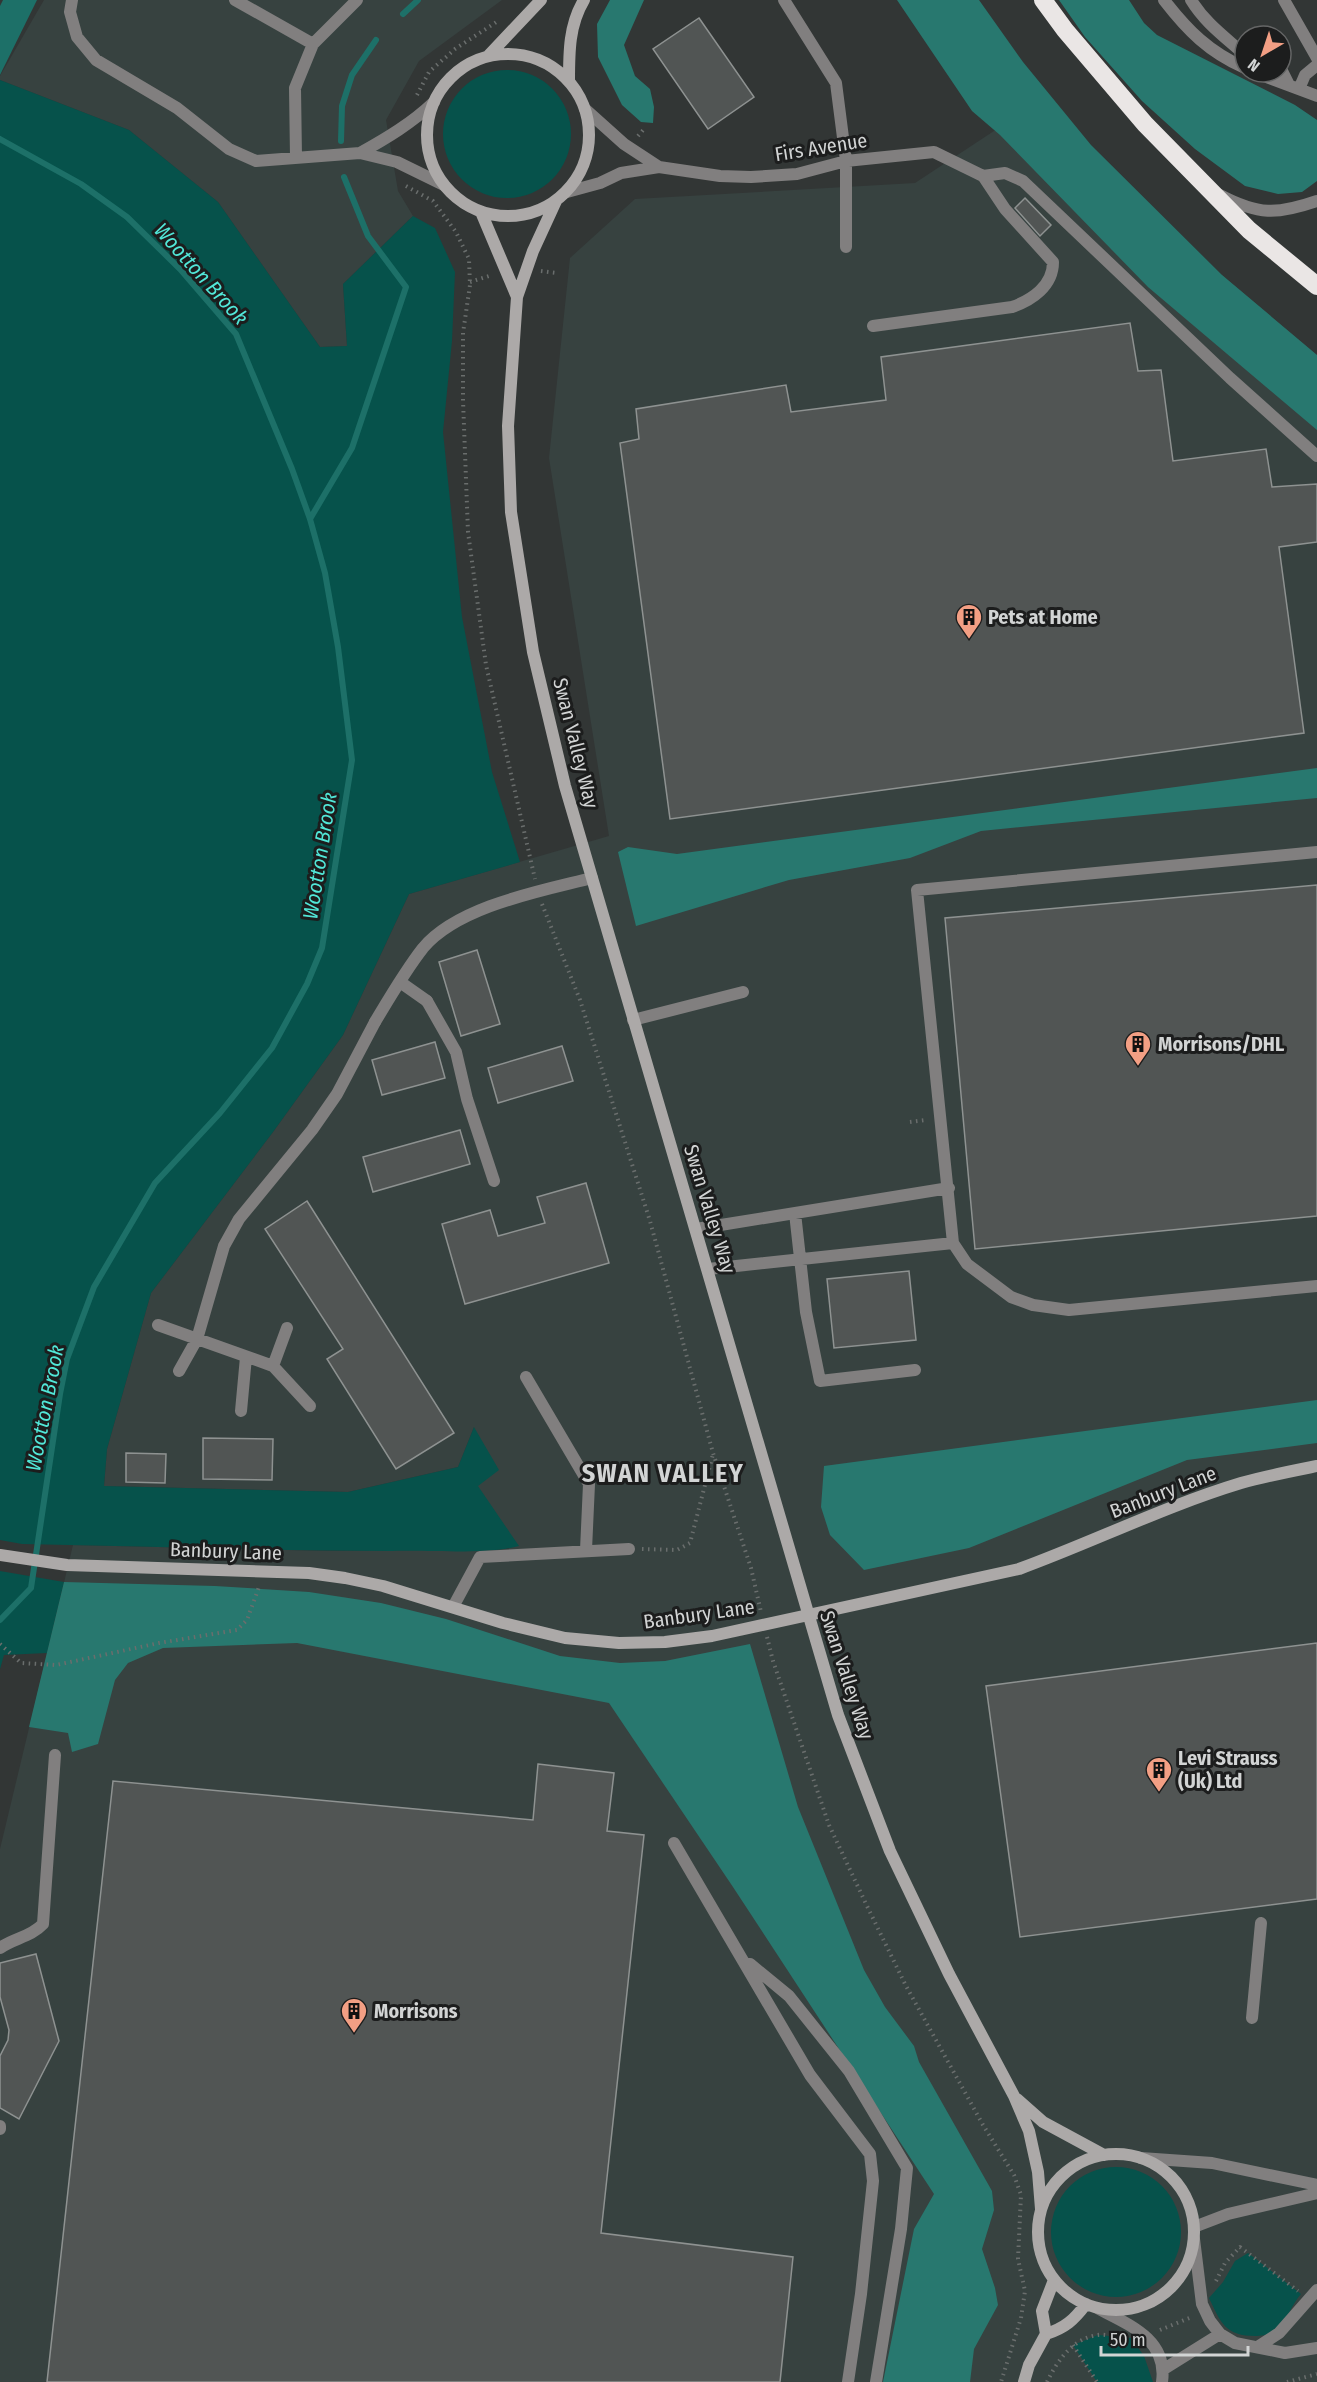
<svg xmlns="http://www.w3.org/2000/svg" width="1317" height="2382" font-family="'Fira Sans Condensed',sans-serif">
	<style>
		.built { fill: #374240 }
		.green { fill: #06524b }
		.forest { fill: #28786f }
		.water { fill: #1d7068 }
		.lines { fill: none; stroke-linecap: round; stroke-linejoin: round }
		.stream { stroke: #1d7068; stroke-width: 6 }
		.building { fill: #515554; stroke: #8e9291; stroke-width: 1.5 }
		.path { stroke: #6a6e6d; stroke-width: 4; stroke-dasharray: 1.5 4.5; stroke-linecap: butt }
		.lane { stroke: #817f7f; stroke-width: 12 }
		.street { stroke: #817f7f; stroke-width: 12 }
		.secondary { stroke: #aca9a8; stroke-width: 12 }
		.highway { stroke: #eae6e5; stroke-width: 18 }
		.labels { text-anchor: middle; stroke-width: 6; stroke-linejoin: round; paint-order: stroke }
		.street-label { font-size: 20px; fill: #d2d4d4; stroke: #1c1d1d }
		.poi-label { font-size: 20px; font-weight: bold; fill: #d2d4d4; stroke: #1c1d1d; text-anchor: start }
		.water-label { font-size: 21px; font-style: italic; fill: #51e7d8; stroke: #1c1d1d }
		.district-label { font-size: 26px; font-weight: bold; letter-spacing: 1.5px; fill: #d2d4d4; stroke: #1c1d1d }
	</style>
	<rect width="100%" height="100%" fill="#323635"/>
	<path class="built" d="M44 0H502L419 61 386 120 398 191 413 216 343 284 347 346 320 347 218 202 129 130 0 80V76Z
		M997 129 1222 275 1317 355V2382H0V1849L73 1545 333 1551 509 1549 477 1485 474 1427 458 1467 348 1492 104 1486 107 1449 151 1293 273 1132 343 1035 409 894 609 836 549 458 570 258 635 199 915 183Z"/>
	<path class="green" d="M443 134a64 64 0 1 1 128 0a64 64 0 1 1-128 0Z
		M0 80 129 130 218 202 320 347 347 346 343 284 413 216 435 228 455 272 452 341 443 432 462 617 492 772 520 862 409 894 343 1035 273 1132 151 1293 107 1449 104 1486 348 1492 458 1467 474 1427 499 1470 478 1486 519 1546C488 1555 426 1550 392 1551 268 1551 145 1546 22 1544L0 1540Z
		M0 1571 64 1582 47 1653 4 1655 0 1669Z
		M1051 2232a65 65 0 1 1 130 0a65 65 0 1 1-130 0Z
		M1248 2253 1301 2294C1292 2304 1286 2322 1278 2329 1273 2334 1262 2336 1256 2336 1225 2336 1221 2323 1209 2298L1223 2282 1235 2261Z
		M1098 2335 1131 2338 1144 2356 1153 2382H1097L1073 2345Z"/>
	<path class="forest" d="M610 0H644L624 45 635 76 650 89 654 107 653 123 641 122 622 105 598 57 597 24Z
		M897 0H979L1023 62 1091 145 1222 275 1317 355V430L1148 287 1000 135 972 111Z
		M1059 0H1129L1144 23 1157 35 1295 105 1317 120V181L1302 192 1278 194 1245 186 1195 149 1142 101 1085 37Z
		M1317 768V798L981 831 910 858 789 880 636 926 618 852 628 847 677 854Z
		M1317 1400V1443L1187 1460 969 1548 864 1570 830 1535 821 1507 824 1466Z
		M64 1582 215 1586 309 1592 381 1603 446 1619 560 1656 620 1663 665 1661 750 1644 798 1807 864 1970 885 2007 914 2046 919 2062 992 2191 994 2210 982 2249 995 2288 998 2305 974 2349 970 2382H883L914 2229 934 2194 733 1887 609 1703 297 1643 163 1648 128 1663 115 1680 98 1744 72 1752 68 1733 29 1727Z"/>
	<path class="water" d="M3 0H37L0 75V6Z"/>
	<g class="lines">
		<path class="stream" d="M403 14 418 0
			M0 139 81 184 127 217 180 269 236 334 292 469 310 519 325 573 338 647 352 760 322 948 307 984 272 1048 220 1113 155 1183 94 1287 67 1359 60 1394 31 1588 0 1620
			M341 141 342 106 352 75 376 40
			M310 519 352 448 406 287 368 236 344 177"/>
	</g>
	<path class="building" d="M699 18 754 97 708 129 653 49Z
		M1025 198 1051 225 1040 236 1015 208Z
		M1130 323 1138 371 1161 370 1173 461 1266 449 1272 487 1317 484V542L1279 547 1304 733 670 819 620 443 639 439 636 409 786 385 791 412 886 400 881 357Z
		M1317 885V1216L975 1249 945 918Z
		M477 950 500 1024 461 1036 439 962Z
		M435 1042 445 1078 382 1095 372 1060Z
		M562 1046 573 1081 498 1103 488 1068Z
		M460 1130 470 1164 373 1192 363 1157Z
		M586 1183 609 1263 465 1304 442 1224 490 1210 498 1236 545 1223 537 1197Z
		M307 1201 454 1433 396 1469 327 1359 343 1349 265 1229Z
		M909 1271 916 1340 834 1348 827 1279Z
		M203 1438 273 1439 272 1480 203 1479Z
		M126 1453 166 1454 165 1483 126 1482Z
		M1317 1643V1899L1020 1937 986 1686Z
		M538 1764 614 1773 607 1831 644 1835 601 2233 793 2257 780 2382H47L113 1781 533 1820Z
		M36 1954 59 2041 19 2119 0 2108V2056L8 2040 9 2030 0 1997V1963Z"/>
	<g class="lines">
		<path class="path" d="M417 95 429 72 455 49 498 21
			M638 136 644 129
			M406 186 433 201 456 232 469 259 470 285 463 333V400L468 532 486 665 535 879
			M541 271 556 273
			M470 282 492 275
			M542 904 580 1000 650 1221 713 1453 751 1568 761 1612
			M910 1122 926 1120
			M642 1549 677 1550 690 1543 713 1454
			M767 1637 773 1661 829 1825 867 1906 906 1986 983 2125 1014 2175 1021 2195 1018 2259 1025 2291 1021 2318 1001 2382
			M0 1644 21 1663 56 1665 159 1643 237 1630 247 1620 259 1587
			M1216 2281 1225 2263 1240 2247 1298 2291
			M1160 2330 1192 2317
			M1073 2345 1097 2382
			M1047 2382C1057 2361 1073 2338 1098 2335 1104 2334 1112 2336 1118 2337
			M1287 2382 1317 2374"/>
		<path class="lane" d="M72 0 70 12 77 37 96 60 177 108 229 149 256 161 360 153 397 162 444 185
			M235 0 313 44
			M784 0 836 83 846 161V247
			M1164 0C1188 31 1209 52 1245 68
			M1191 0C1205 23 1225 37 1245 55
			M1284 0 1317 58
			M1281 69 1289 85
			M1253 72 1317 96
			M1299 89 1305 75 1317 65
			M585 109 624 144 659 167
			M360 153C387 138 412 123 434 102
			M296 157 295 88 313 44 357 0
			M983 176 1005 173 1023 181 1230 378 1317 456
			M567 192 600 183 621 173 659 167 720 176 751 177 797 174 846 161 934 152 983 176 1005 209 1053 262C1053 286 1032 300 1012 307L873 326
			M1220 195C1258 215 1277 215 1317 201
			M1317 852 917 890 953 1243 967 1264 1011 1297 1033 1305 1069 1310 1317 1286
			M427 1001 456 1052 467 1099 494 1181
			M633 1020 743 992
			M795 1213 806 1312 820 1381 915 1370
			M696 1229 949 1188
			M708 1269 953 1243
			M158 1325 273 1366 310 1406
			M273 1366 287 1328
			M179 1371 197 1339 224 1246 239 1219 312 1130 337 1094 375 1022
			M526 1377 589 1484 586 1550
			M241 1411 246 1357
			M453 1607 480 1557 629 1549
			M674 1843 810 2075 870 2154 873 2181 861 2294 848 2382
			M750 1964 789 1996 849 2071 907 2168 901 2229 876 2382
			M1252 2018 1261 1923
			M1194 2239 1202 2304 1210 2321 1220 2334 1235 2343 1285 2353 1317 2348
			M1099 2309C1130 2325 1168 2340 1162 2382
			M1259 2346 1279 2333 1317 2290
			M1164 2369 1220 2334"/>
		<path class="street" d="M400 982 427 1001
			M375 1022C390 997 405 971 423 948 458 906 541 891 592 878
			M0 1948C14 1938 31 1937 43 1924L55 1755
			M0 2126V2129
			M1141 2158 1212 2163 1317 2185
			M1194 2227 1228 2214 1317 2193"/>
		<path class="secondary" d="M427 135a81 81 0 1 1 162 0a81 81 0 1 1-162 0Z
			M488 56 541 0
			M569 81C569 52 569 25 584 0
			M556 201 533 251 517 297 508 426 511 512 533 652 565 786 838 1715 890 1851 949 1974 1014 2096 1029 2131 1038 2172 1041 2209
			M481 212 517 297
			M0 1555 67 1565 309 1573 345 1578 383 1586 503 1623 565 1638 619 1643 665 1642 712 1636 1019 1569C1093 1542 1165 1506 1241 1483 1266 1476 1292 1471 1317 1466
			M1017 2099 1043 2122 1104 2155
			M1038 2232a78 78 0 1 1 156 0a78 78 0 1 1-156 0Z
			M1046 2334C1065 2328 1074 2320 1086 2304
			M1024 2382 1029 2365 1046 2334 1042 2311 1054 2280"/>
		<path class="highway" d="M1043 0 1065 30 1145 124 1249 230 1317 286"/>
	</g>
	<defs>
		<g id="building-pin" transform="scale(1.35)"><path d="M0 17L-7.5 6A9.5 9.5 0 1 1 7.5 6Z" fill="#f39f84" stroke="#1c1d1d"/><path d="M-4-6H4V6H1V3H-1V6H-4ZM-2.5-4.3h1.7v1.8h-1.7ZM.8-4.3h1.7v1.8H.8ZM-2.5-1h1.7V.8h-1.7ZM.8-1h1.7V.8H.8Z" fill="#111"/></g>
	</defs>
	<g fill-rule="evenodd">
		<use href="#building-pin" x="969" y="617"/>
		<use href="#building-pin" x="1138" y="1044"/>
		<use href="#building-pin" x="1159" y="1770"/>
		<use href="#building-pin" x="354" y="2011"/>
	</g>
	<g class="labels">
		<g class="street-label">
			<text transform="translate(821 147) rotate(-9)" y="7">Firs Avenue</text>
			<text transform="translate(576 743) rotate(76)" y="7">Swan Valley Way</text>
			<text transform="translate(710 1209) rotate(73)" y="7">Swan Valley Way</text>
			<text transform="translate(1163 1492) rotate(-21)" y="7">Banbury Lane</text>
			<text transform="translate(226 1551) rotate(2)" y="7">Banbury Lane</text>
			<text transform="translate(699 1614) rotate(-8)" y="7">Banbury Lane</text>
			<text transform="translate(847 1675) rotate(72)" y="7">Swan Valley Way</text>
		</g>
		<g class="poi-label">
			<text x="988" y="624">Pets at Home</text>
			<text x="1158" y="1051">Morrisons/DHL</text>
			<text x="1178" y="1765">Levi Strauss<tspan x="1178" dy="23">(Uk) Ltd</tspan></text>
			<text x="374" y="2018">Morrisons</text>
		</g>
		<g class="water-label">
			<text transform="translate(201 274) rotate(48)" y="7">Wootton Brook</text>
			<text transform="translate(320 856) rotate(-81)" y="7">Wootton Brook</text>
			<text transform="translate(45 1408) rotate(-79)" y="7">Wootton Brook</text>
		</g>
		<g class="district-label">
			<text x="663" y="1482">SWAN VALLEY</text>
		</g>
	</g>
	<g transform="translate(1263 54) rotate(219)"><circle r="28" fill="#1c1d1d" stroke="#656666" stroke-width="1.5"/>
	<path d="M0-4.5L10 22L0 15L-10 22Z" fill="#f39f84"/>
	<text y="-9" font-size="16" font-weight="bold" text-anchor="middle" fill="#d2d4d4">N</text>
	</g>
	<path d="M1101 2346v9h147v-9" fill="none" stroke="#d2d4d4" stroke-width="3"/>
	<text x="1110" y="2346" font-size="18" fill="#d2d4d4" stroke="#1c1d1d" stroke-width="4.5" paint-order="stroke">50 m</text>
</svg>
